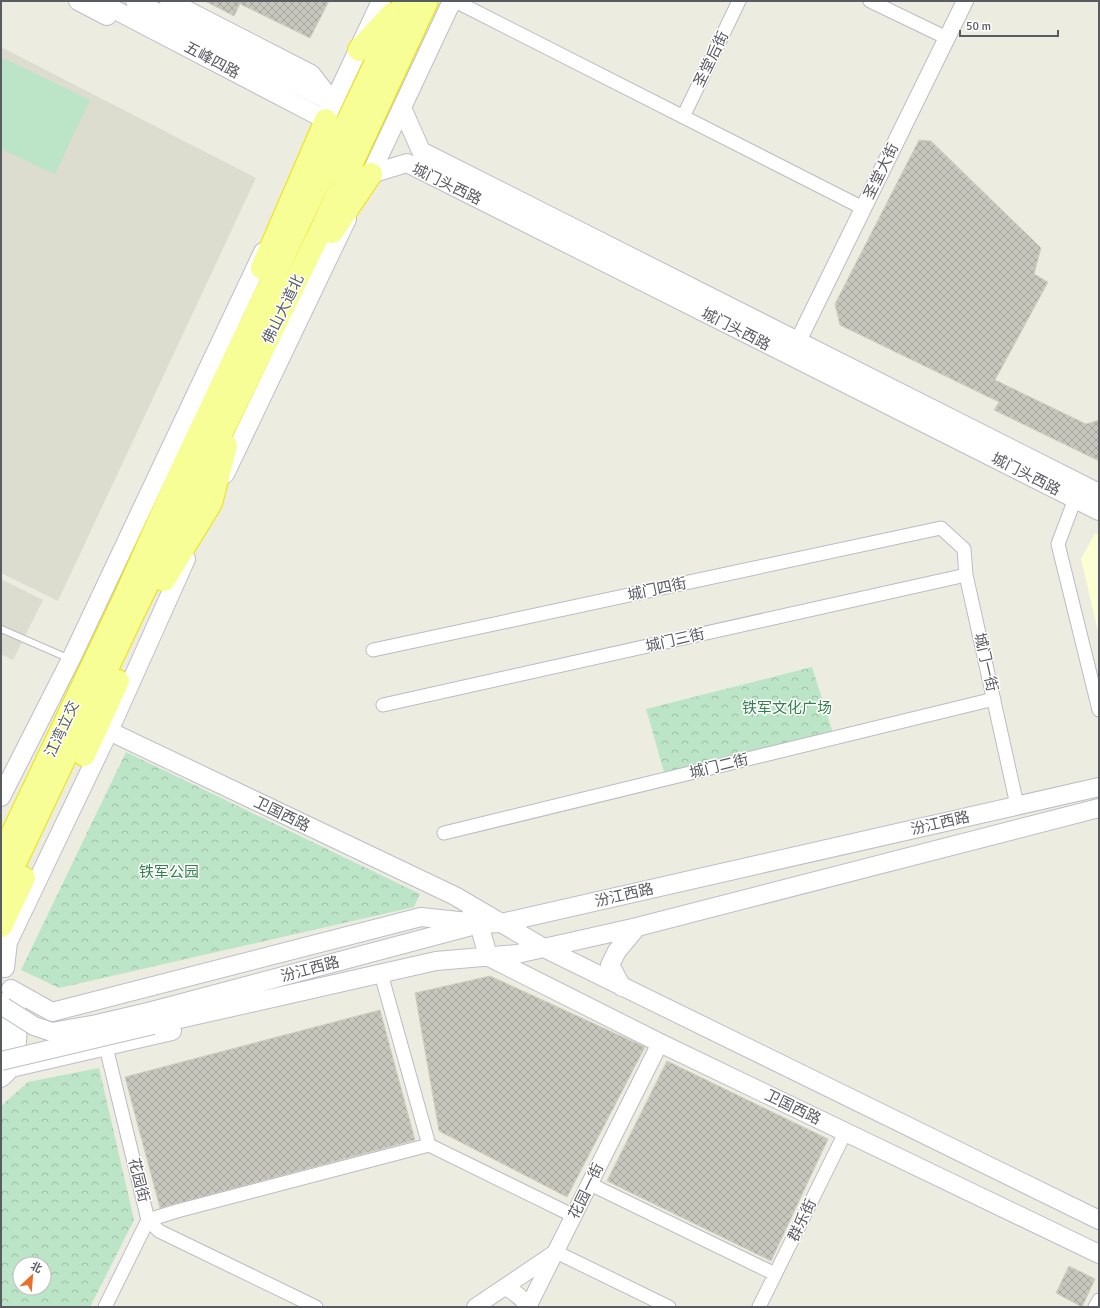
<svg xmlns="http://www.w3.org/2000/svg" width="1100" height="1308" font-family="Signika,'Noto Sans SC',sans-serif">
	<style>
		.commercial { fill: #fcfed4 }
		.education { fill: #dcdccf }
		.park { fill: url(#park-crowns); fill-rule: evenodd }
		.pitch { fill: #bce5c8 }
		.building { fill: url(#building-cross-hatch); stroke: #d1d0bf }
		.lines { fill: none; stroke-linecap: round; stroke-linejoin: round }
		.service-casing { stroke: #bbbcc3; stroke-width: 8 }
		.minor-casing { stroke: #bbbcc3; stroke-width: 15 }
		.tertiary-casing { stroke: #bbbcc3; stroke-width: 18 }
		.secondary-casing { stroke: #bdbec7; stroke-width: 20 }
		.trunk-casing { stroke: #ede400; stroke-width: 24 }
		.service { stroke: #fff; stroke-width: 6 }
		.minor { stroke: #fff; stroke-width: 13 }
		.tertiary { stroke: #fff; stroke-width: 16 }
		.secondary { stroke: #fff; stroke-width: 18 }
		.trunk { stroke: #f7fe95; stroke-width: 22 }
		.secondary-bridge-casing { stroke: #bdbec7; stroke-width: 20; stroke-linecap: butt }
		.secondary-bridge { stroke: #fff; stroke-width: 18 }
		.labels { text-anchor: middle; stroke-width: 3; stroke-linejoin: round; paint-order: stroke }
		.street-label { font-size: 15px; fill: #595b62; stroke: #fff }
		.park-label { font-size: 15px; fill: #32804c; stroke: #fff }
	</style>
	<defs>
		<pattern id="park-crowns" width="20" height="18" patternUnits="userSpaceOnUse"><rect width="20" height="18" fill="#bce5c8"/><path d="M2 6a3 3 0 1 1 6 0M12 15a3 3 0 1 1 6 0" fill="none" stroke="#9cbda6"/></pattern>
		<pattern id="building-cross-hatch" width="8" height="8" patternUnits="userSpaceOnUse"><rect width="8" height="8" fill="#c7c7bd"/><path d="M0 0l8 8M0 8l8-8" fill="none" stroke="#a5a59d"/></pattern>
	</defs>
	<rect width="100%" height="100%" fill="#ecece1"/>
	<path class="commercial" d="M1095 533 1099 535V636L1081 559Z"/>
	<path class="education" d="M1 47 256 178 58 601 1 573Z
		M1 579 43 600 13 660 1 654Z"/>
	<path class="park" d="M812 667 833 733 664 772 646 709Z
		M126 752 420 894 414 907 59 988 21 970Z
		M99 1068 134 1220 90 1307H1V1106L28 1082ZM20 1264H44V1288H20Z"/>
	<path class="pitch" d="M1 57 90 100 55 174 1 149Z"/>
	<path class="building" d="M205 1H329L310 38 240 4 234 16Z
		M919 140 931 141 1041 248 1034 274 1048 282 995 380 1086 424 1099 420V461L994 410 999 402 840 325 835 304Z
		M490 976 645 1047 567 1197 439 1131 415 993Z
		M380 1010 415 1140 160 1208 125 1077Z
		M667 1061 828 1139 771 1261 607 1181Z
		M1069 1266 1095 1279 1082 1307 1056 1293Z"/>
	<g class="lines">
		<g class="service-casing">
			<path id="service" d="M1 629 70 659"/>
		</g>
		<g class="minor-casing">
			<path id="minor" d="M455 1 863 208
				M870 1 947 38
				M683 117 739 1
				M1075 499 1058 544 1099 710
				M373 650 941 528 964 549 966 575 1017 805
				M383 705 966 575
				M444 833 994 699
				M383 981 429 1145
				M590 1184 775 1274
				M148 1220 177 1211 429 1145 574 1216
				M148 1220 159 1231 316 1307
				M556 1252 669 1307
				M105 1307 148 1220 106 1047
				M759 1307 845 1133
				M1095 1307 1099 1300"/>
		</g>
		<g class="tertiary-casing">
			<path id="tertiary" d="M798 341 965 1
				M505 1287C515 1292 522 1297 528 1307
				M475 1307 555 1253
				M528 1307 660 1043"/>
		</g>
		<g class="secondary-casing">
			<path id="secondary" d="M78 1 107 16
				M98 1 326 120
				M135 1 333 103
				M169 1 311 74 329 97
				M402 108 421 151 1099 493
				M320 131 381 1
				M371 174 407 163 1099 511
				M365 186 452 1
				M225 474 347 219
				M109 731 455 896 544 948 1099 1220
				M1 797 71 659 263 252
				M471 915 479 924 488 956
				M489 957 660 1043 1099 1254
				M5 968 8 942 109 731 186 559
				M622 987 610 965 617 951 637 927
				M11 989 52 1012 421 917 468 922
				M1 1002C8 1013 4 1041 1 1054
				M152 1011 479 924 501 923 1099 787
				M153 1025 436 961 517 954 637 927 1099 808
				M11 1068 172 1031
				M1 1078C4 1075 10 1071 11 1066 19 1050 19 1019 15 1002"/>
		</g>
		<g class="trunk-casing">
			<path id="trunk" d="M359 50 392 14
				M332 232 371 174
				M262 268 326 120
				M164 580 211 503 226 446
				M84 755 118 681
				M1 857 123 601 184 465 405 1
				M1 893 133 614 320 232 427 1
				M1 926 24 878"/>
		</g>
		<use href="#service" class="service"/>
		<use href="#minor" class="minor"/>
		<use href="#tertiary" class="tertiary"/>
		<use href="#secondary" class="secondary"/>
		<use href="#trunk" class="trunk"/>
		<g class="secondary-bridge-casing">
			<path id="secondary-bridge" d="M4 1007 34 1026 52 1032 97 1024 152 1011
				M1 1061 153 1025"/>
		</g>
		<use href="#secondary-bridge" class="secondary-bridge"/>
	</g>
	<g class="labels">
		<g class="street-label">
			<text transform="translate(711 59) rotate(-64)" y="5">圣堂后街</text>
			<text transform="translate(212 60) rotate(28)" y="5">五峰四路</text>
			<text transform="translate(881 171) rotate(-64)" y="5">圣堂大街</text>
			<text transform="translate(447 184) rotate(26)" y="5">城门头西路</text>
			<text transform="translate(283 309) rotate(-64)" y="5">佛山大道北</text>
			<text transform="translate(736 329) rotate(27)" y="5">城门头西路</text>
			<text transform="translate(1026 474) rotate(27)" y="5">城门头西路</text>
			<text transform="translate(657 589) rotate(-12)" y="5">城门四街</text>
			<text transform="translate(675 640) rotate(-13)" y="5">城门三街</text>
			<text transform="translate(986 662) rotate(77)" y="5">城门一街</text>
			<text transform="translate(62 729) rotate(-65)" y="5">江湾立交</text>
			<text transform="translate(719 766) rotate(-14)" y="5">城门二街</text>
			<text transform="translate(282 814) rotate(26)" y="5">卫国西路</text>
			<text transform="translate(940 823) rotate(-13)" y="5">汾江西路</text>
			<text transform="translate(624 895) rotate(-13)" y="5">汾江西路</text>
			<text transform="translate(310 969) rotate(-15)" y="5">汾江西路</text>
			<text transform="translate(793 1107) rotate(26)" y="5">卫国西路</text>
			<text transform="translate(139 1180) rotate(76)" y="5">花园街</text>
			<text transform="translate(586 1191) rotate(-64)" y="5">花园一街</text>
			<text transform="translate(802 1220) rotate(-64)" y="5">群乐街</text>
		</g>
		<g class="park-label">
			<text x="787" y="713">铁军文化广场</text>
			<text x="169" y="877">铁军公园</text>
		</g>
	</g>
	<rect width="1100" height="1308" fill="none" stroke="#595b62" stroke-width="4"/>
	<g transform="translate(32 1276) rotate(26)"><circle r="19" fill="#ffffff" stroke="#bdbdc0"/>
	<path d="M0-3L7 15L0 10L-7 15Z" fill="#e96e2a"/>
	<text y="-6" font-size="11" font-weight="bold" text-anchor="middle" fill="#595b62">北</text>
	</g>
	<path d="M960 30v6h98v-6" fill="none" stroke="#595b62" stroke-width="2"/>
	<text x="966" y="30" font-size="12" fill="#595b62" stroke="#ffffff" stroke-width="3" paint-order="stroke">50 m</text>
</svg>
